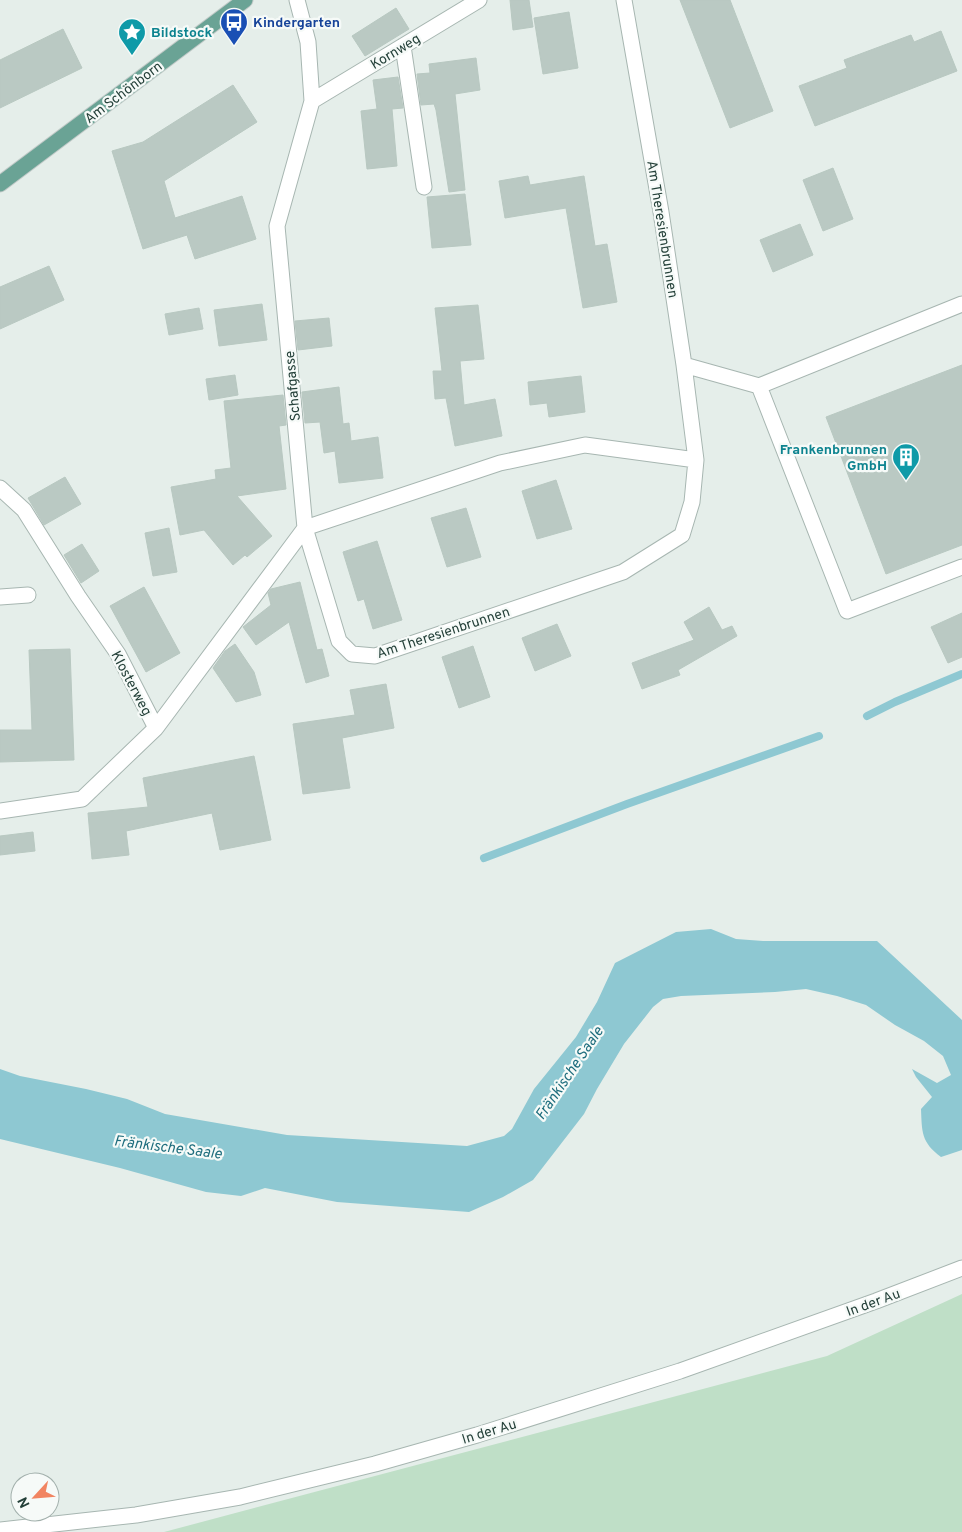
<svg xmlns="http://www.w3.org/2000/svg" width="962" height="1532" font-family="Overpass,sans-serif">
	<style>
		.green { fill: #bfdfc7 }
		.water { fill: #8ec8d2 }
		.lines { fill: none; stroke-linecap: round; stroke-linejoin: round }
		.stream { stroke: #8ec8d2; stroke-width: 8 }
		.building { fill: #bac9c3; stroke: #b8c8c1 }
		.minor-casing { stroke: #a7b6b1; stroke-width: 17 }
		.major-casing { stroke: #c2cac8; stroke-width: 17 }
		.minor { stroke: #fff; stroke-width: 15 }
		.major { stroke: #6aa395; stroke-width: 15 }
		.labels { text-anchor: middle; stroke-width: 4.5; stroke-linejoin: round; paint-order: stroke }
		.transit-label { font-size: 14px; font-weight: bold; fill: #164399; stroke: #f6faf8; text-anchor: start }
		.culture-label { font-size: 14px; font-weight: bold; fill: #0d838f; stroke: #f6faf8; text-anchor: start }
		.street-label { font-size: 14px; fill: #244039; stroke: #f6faf8 }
		.water-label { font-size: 15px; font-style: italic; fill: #1e6d7d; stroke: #f6faf8 }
	</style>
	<rect width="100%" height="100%" fill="#e5eeea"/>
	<path class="green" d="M962 1294V1532H164L827 1356Z"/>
	<path class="water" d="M711 929 736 939 763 941H877L962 1020V1150L941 1157C921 1142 922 1132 921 1109L932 1097 916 1077 912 1069 937 1083 951 1075 943 1056 924 1041 895 1025 866 1005 837 996 806 989 775 992 681 996 663 999 653 1007 624 1044 597 1089 584 1114 533 1180 503 1197 469 1212 337 1202 265 1188 241 1196 206 1192 120 1168 0 1139V1069L20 1076 86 1089 127 1099 165 1114 287 1135 467 1146 504 1136 512 1129 534 1089 576 1037 597 1002 615 963 676 932Z"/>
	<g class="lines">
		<path class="stream" d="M867 716 895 702 962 674
			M484 858 627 804 819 736"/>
	</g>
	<path class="building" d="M510 0H529L533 27 513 30Z
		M680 0H730L773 111 730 128Z
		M396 8 409 29 365 56 352 36Z
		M569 12 578 68 543 74 534 18Z
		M63 29 82 68 0 108V60Z
		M941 31 957 71 815 126 799 86 847 68 844 60 911 35 914 42Z
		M476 58 480 90 455 94 465 190 449 192 436 110 434 104 421 105 417 74 430 73 429 64Z
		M398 77 403 108 392 109 397 166 367 169 361 111 377 109 373 80Z
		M233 85 257 122 164 181 175 218 242 196 256 239 195 259 187 235 143 249 112 151 143 142Z
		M833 168 853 219 823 231 803 180Z
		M528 176 530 185 584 176 595 246 607 244 617 302 583 308 566 208 505 218 499 181Z
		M465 194 471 245 432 248 427 197Z
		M800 224 813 255 773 272 760 240Z
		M49 266 64 300 0 329V287Z
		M262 304 267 340 219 346 214 310Z
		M478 305 484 359 460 361 464 405 495 399 502 436 455 446 446 398 435 399 433 371H442L435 308Z
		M199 308 203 329 169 335 165 314Z
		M329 318 332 346 298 350 295 321Z
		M962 365V545L886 574 826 417Z
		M235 375 238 395 209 400 206 379Z
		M581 376 585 412 549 417 547 403 530 405 528 382Z
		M339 387 343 424 349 423 351 441 378 437 383 478 339 483 335 451 324 453 320 422 305 423 302 392Z
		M283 395 286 425 279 426 286 489 237 496 272 536 247 557 245 555 233 565 204 530 180 535 171 487 216 479 215 470 231 468 224 401Z
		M65 477 81 504 44 525 28 498Z
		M556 480 572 529 537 539 522 491Z
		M466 508 481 557 447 567 431 518Z
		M169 528 177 572 153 576 145 533Z
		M377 541 402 620 373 629 364 599 358 601 343 552Z
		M82 544 99 571 81 583 64 555Z
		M300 582 317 650 322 649 329 676 306 683 289 622 256 645 243 627 271 605 268 593 271 589Z
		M144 587 180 653 146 672 110 606Z
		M709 607 722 630 732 626 737 636 678 670 680 675 642 689 632 663 694 640 684 622Z
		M962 613V657L948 663 931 627Z
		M557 624 571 656 535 671 522 638Z
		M235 644 254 672 261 695 236 702 213 668 225 651Z
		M473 646 490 697 459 708 442 657Z
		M70 649 74 760 0 762V730H32L29 650Z
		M386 684 394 728 342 738 350 788 303 794 293 724 355 715 350 690Z
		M254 756 271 840 220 850 212 813 126 831 129 855 92 859 88 813 148 807 143 778Z
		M33 832 35 851 0 855V836Z"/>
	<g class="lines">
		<g class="minor-casing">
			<path id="minor" d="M624 0 661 212 684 365 696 460 692 502 682 535 623 572 375 656 352 654 339 641 305 528 500 463 585 445 696 460
				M403 46 424 187
				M312 101 479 0
				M684 365 759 386 962 304
				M759 386 847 611 962 567
				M0 488 24 510 78 596 118 654 156 728 82 799 0 811
				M0 597 28 595
				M156 728 305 528 277 226 312 101 308 42 297 0
				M0 1530 136 1515 240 1497 375 1464 477 1435 680 1371 876 1301 962 1268"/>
		</g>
		<g class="major-casing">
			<path id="major" d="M0 184 245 0"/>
		</g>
		<use href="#minor" class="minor"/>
		<use href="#major" class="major"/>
	</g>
	<defs>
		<g id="bus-pin" transform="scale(1.4375)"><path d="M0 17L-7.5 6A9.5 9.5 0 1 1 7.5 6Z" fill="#1a4fb4" stroke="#f6faf8"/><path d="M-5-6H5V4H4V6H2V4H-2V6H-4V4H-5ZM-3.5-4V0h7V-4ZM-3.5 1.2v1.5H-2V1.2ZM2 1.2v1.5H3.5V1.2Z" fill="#fff"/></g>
		<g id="sight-pin" transform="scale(1.4375)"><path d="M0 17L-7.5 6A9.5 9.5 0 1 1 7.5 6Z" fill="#0f9aa8" stroke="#f6faf8"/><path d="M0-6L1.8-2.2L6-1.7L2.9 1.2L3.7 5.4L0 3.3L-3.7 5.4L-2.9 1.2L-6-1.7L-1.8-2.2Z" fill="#fff"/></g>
		<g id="building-pin" transform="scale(1.4375)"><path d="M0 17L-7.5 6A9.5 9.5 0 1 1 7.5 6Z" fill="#0f9aa8" stroke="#f6faf8"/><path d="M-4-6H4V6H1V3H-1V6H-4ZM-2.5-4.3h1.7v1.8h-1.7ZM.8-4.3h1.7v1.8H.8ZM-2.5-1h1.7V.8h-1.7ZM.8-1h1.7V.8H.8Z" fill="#fff"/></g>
	</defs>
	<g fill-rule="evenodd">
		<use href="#bus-pin" x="234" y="22"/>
		<use href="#sight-pin" x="132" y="32"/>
		<use href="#building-pin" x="906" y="457"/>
	</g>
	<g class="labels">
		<g class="transit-label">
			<text x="253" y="27">Kindergarten</text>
		</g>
		<g class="culture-label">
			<text x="151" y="37">Bildstock</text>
			<text x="887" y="454" text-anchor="end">Frankenbrunnen<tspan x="887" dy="16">GmbH</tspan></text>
		</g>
		<g class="street-label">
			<text transform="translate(395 51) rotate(-31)" y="5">Kornweg</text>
			<text transform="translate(123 92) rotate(-37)" y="5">Am Schönborn</text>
			<text transform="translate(663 229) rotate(81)" y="5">Am Theresienbrunnen</text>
			<text transform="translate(292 386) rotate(-95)" y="5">Schafgasse</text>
			<text transform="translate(443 632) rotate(-18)" y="5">Am Theresienbrunnen</text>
			<text transform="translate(132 683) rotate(62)" y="5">Klosterweg</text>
			<text transform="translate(873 1302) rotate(-20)" y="5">In der Au</text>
			<text transform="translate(489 1431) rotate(-17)" y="5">In der Au</text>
		</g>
		<g class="water-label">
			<text transform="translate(569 1073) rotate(-56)" y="5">Fränkische Saale</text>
			<text transform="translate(168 1147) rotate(7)" y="5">Fränkische Saale</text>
		</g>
	</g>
	<g transform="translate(35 1497) rotate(244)"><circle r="24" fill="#f6faf8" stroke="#a2b0ac"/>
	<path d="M0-4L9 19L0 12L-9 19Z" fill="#f18461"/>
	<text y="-8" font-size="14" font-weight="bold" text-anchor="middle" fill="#244039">N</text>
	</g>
</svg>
